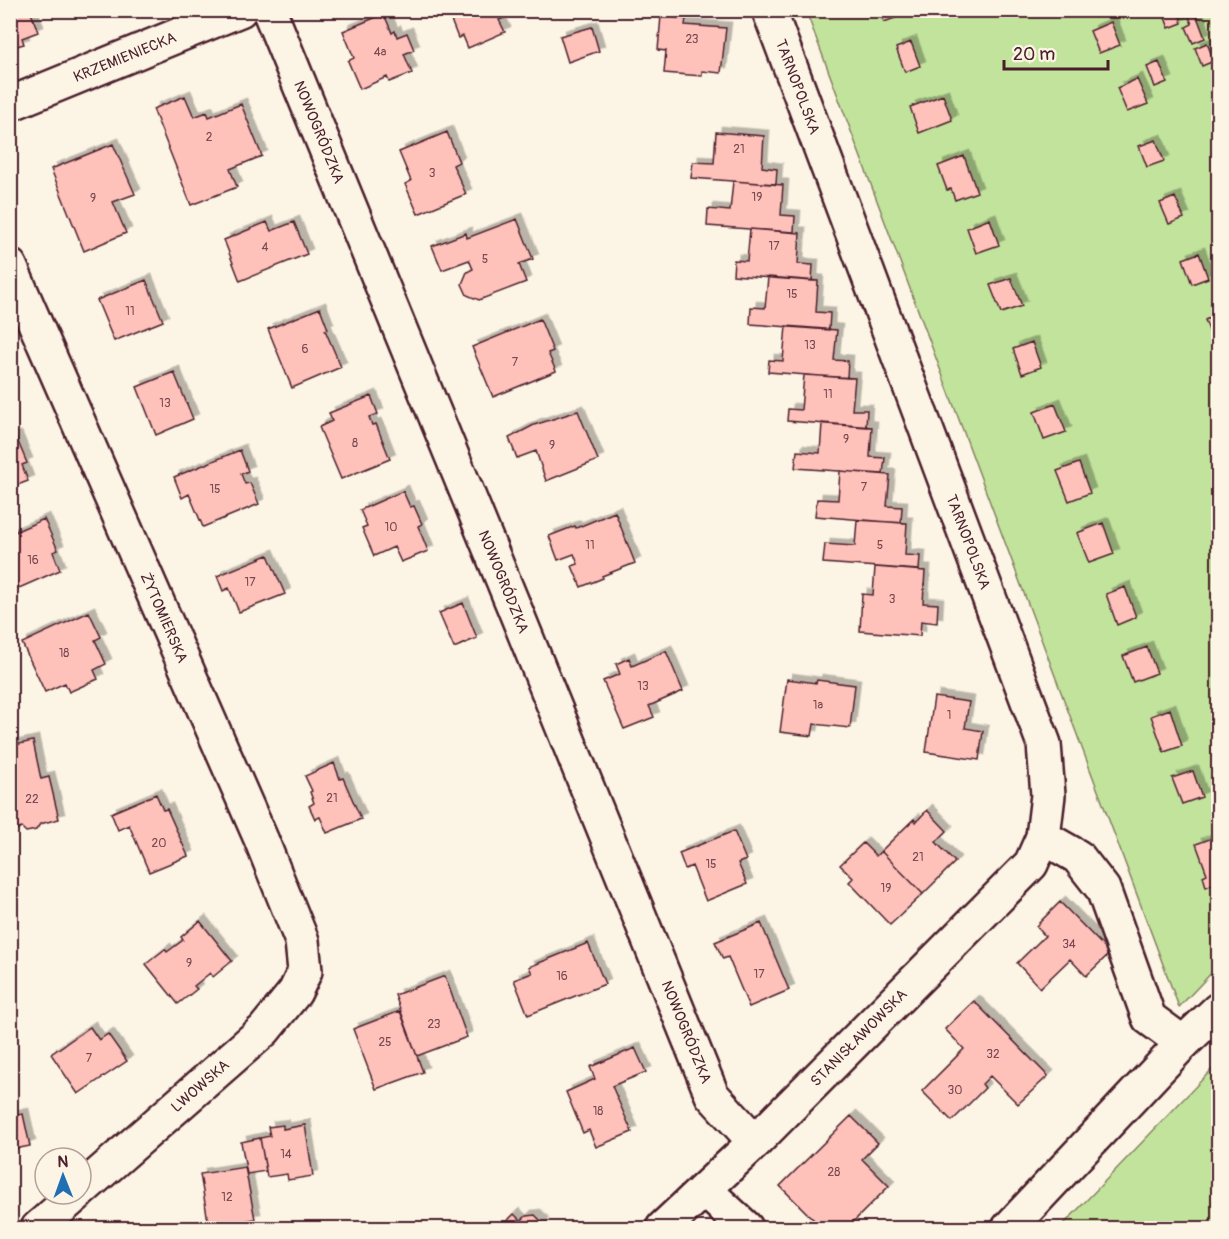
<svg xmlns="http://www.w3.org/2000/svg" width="1229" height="1239" font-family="Pangolin,sans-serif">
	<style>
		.green { fill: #c2e39c; stroke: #868164; stroke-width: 1.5 }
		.building { fill: #fec2bb; stroke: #4a1f2b; stroke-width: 1.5; filter: url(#shadow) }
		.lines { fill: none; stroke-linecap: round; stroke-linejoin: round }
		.street-casing { stroke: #4a1f2b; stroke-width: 38 }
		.street { stroke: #fcf5e5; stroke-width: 33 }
		.labels { text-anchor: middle; stroke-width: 4.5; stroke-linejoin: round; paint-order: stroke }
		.number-label { font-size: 12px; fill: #77484f }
		.street-label { font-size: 15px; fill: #4a1f2b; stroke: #fcf5e5 }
	</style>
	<defs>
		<filter id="shadow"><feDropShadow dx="5.5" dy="-5.5" stdDeviation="0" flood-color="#0004"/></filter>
	</defs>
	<rect width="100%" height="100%" fill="#fcf5e5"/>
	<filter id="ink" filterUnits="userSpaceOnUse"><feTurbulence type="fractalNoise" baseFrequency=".0167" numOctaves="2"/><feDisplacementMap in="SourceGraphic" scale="12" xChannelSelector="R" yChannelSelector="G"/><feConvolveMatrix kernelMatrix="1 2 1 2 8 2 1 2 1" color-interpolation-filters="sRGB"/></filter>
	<g filter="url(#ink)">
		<path class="green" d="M806 11H1218V966L1179 1007Z
			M1218 1063V1228H1060Z"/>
		<path class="building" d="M10 10H30L38 32 22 38 24 44 10 48Z
			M447 10H500L504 18 499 20 505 32 468 48 463 36 458 38Z
			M879 10H905L906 14 884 22Z
			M1162 10H1178L1182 23 1169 28Z
			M384 14 392 33 395 31 397 37 407 33 414 50 404 54 412 73 389 82 387 77 360 89 348 61 354 58 343 31Z
			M1196 14 1205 38 1193 43 1186 27 1192 24 1189 17Z
			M661 16 686 19 685 25 726 28 721 73 702 71V76L664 73 666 51 658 50Z
			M1111 22 1120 45 1099 53 1090 31Z
			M592 27 599 51 568 62 560 36Z
			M911 42 920 66 905 72 896 48Z
			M1207 43 1214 61 1202 66 1195 48Z
			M1159 62 1167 82 1155 87 1147 67Z
			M1137 79 1148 104 1127 112 1117 88Z
			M943 95 952 120 919 133 910 107Z
			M185 96 194 117 207 112 209 117 241 104 262 156 230 169 237 187 191 205 153 109Z
			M447 132 459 162 453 165 466 194 418 214 405 184 411 181 399 152Z
			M716 132 764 136 762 167 777 169 776 184 691 178 693 162 714 163Z
			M1156 140 1164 161 1147 167 1139 146Z
			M113 144 135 194 113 202 126 233 84 251 51 169Z
			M964 156 977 192 955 200 951 189 947 190 938 166Z
			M733 181 783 185 781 215 795 216 794 232 707 226 708 209 730 211Z
			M1175 197 1184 218 1169 224 1160 203Z
			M517 219 533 259 519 264 526 282 479 300 467 295 462 284 467 272 473 269 469 260 442 270 432 246 466 233 467 238Z
			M990 219 999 245 976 253 967 228Z
			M267 222 271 231 294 222 307 254 240 281 224 240Z
			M750 229 800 233 798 264 813 265 812 281 733 275 734 260 747 261Z
			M1199 253 1208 278 1192 284 1183 259Z
			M768 277 818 281 816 312 830 313 829 330 750 324 751 307 765 308Z
			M1011 278 1022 306 1001 313 990 285Z
			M146 280 163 321 114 341 97 300Z
			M320 308 328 329 325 330 341 367 292 388 268 329Z
			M1218 314V336L1212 338 1205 320Z
			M540 319 553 351 548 353 556 371 493 397 472 347Z
			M786 326 837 330 834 360 848 361 847 378 768 372 769 360 783 361Z
			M1032 342 1041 367 1022 374 1013 349Z
			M174 372 193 419 156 435 137 387Z
			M804 375 855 378 852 410H867L866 427 787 421 788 409 801 410Z
			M371 396 378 414 369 417 372 425 376 424 390 459 341 479 319 427 332 421 329 413Z
			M1055 404 1066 432 1044 440 1034 412Z
			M578 411 598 460 546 481 536 451 517 458 509 438 534 425Z
			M822 423 872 427 870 457 885 458 883 474 795 468 797 451 820 453Z
			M16 437 27 463 22 465 28 481 10 488V438Z
			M240 450 248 471 241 474 245 484 250 483 259 504 203 527 189 494 182 498 174 477Z
			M1079 463 1090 493 1069 501 1057 471Z
			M840 471 890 475 887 506 902 507 901 523 815 516 817 499 838 500Z
			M403 491 410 507 414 506 422 524 418 526 428 551 401 562 394 547 374 556 362 528 367 526 360 510Z
			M615 512 635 563 602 576 603 578 581 587 572 566 578 564 574 554 558 560 549 536 575 526 576 528Z
			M44 519 58 550 53 552 60 570 19 588 10 568V534Z
			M857 520 907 523 905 555 920 556 919 570 823 563 825 544 855 546Z
			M1103 523 1114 554 1089 563 1077 533Z
			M268 555 285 594 239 612 229 588 223 591 217 576Z
			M875 567 925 571 923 603 938 604 937 623 921 621 920 636 860 631 862 594 873 595Z
			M1125 587 1136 617 1117 625 1106 594Z
			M463 603 477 638 454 648 439 613Z
			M89 612 101 637 95 640 106 664 94 670 98 679 69 692 65 683 45 692 22 643Z
			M1147 647 1157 673 1133 682 1123 656Z
			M666 651 683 691 649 706 654 717 624 729 603 681 620 674 616 664 629 658 632 666Z
			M787 679 816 683 817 680 855 685 850 728 814 724 812 736 780 732Z
			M934 697 969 702 965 728 983 731 979 760 926 752Z
			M1170 709 1182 746 1164 752 1151 716Z
			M33 741 41 779 49 777 59 819 40 824 36 830 26 832 22 828 10 831V746Z
			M334 763 340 779 343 778 361 819 327 833 320 817 315 819 309 806 314 803 310 792 312 791 305 776Z
			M1193 771 1202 797 1182 804 1172 778Z
			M156 794 163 810 167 809 188 856 149 872 129 825 118 830 111 813Z
			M927 810 947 831 936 842 955 862 923 894 881 851 914 819 916 822Z
			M734 831 746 860 738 863 747 884 706 901 692 866 685 869 679 853Z
			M1218 836V882L1206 887 1203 876 1207 874 1196 844Z
			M863 843 876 856 881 851 923 894 890 925 849 882 853 878 840 865Z
			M1060 902 1110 953 1086 976 1070 959 1040 988 1017 963 1045 936 1036 926Z
			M200 921 232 961 213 977 210 973 194 986 197 989 178 1004 146 964 165 949 167 952 183 940 181 937Z
			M761 923 789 990 749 1007 728 957 723 959 715 942Z
			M588 943 605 984 528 1015 514 980 532 973 529 967Z
			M445 976 467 1037 417 1056 395 995Z
			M974 1001 1048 1076 1018 1104 990 1076 982 1084 985 1088 952 1121 922 1091 964 1049 945 1029Z
			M400 1011 423 1072 376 1089 353 1029Z
			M90 1027 99 1040 108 1034 127 1061 78 1094 51 1054Z
			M635 1048 646 1072 612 1086 632 1132 596 1147 589 1130 583 1133 566 1092 595 1079 590 1067Z
			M23 1114 30 1146 10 1150V1116Z
			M851 1116 878 1143 862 1159 889 1186 847 1228H822L780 1186Z
			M283 1125V1129L305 1125 313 1176 288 1180 287 1174 267 1177 260 1138 270 1136 268 1127Z
			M260 1138 266 1171 247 1174 241 1142Z
			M245 1167 255 1219 209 1227 200 1174Z
			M514 1214 521 1221 526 1216 535 1215 543 1223 542 1228H500Z"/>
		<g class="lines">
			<g class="street-casing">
				<g id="street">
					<path id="s1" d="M269 10 516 612 712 1095 755 1142"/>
					<path id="s2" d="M769 10 1044 744 1048 795 1043 837 1078 857 1103 889 1149 1018 1183 1043"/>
					<path id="s3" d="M10 104 240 10"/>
					<path id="s4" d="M10 266 261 839 302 941 305 971 295 992 264 1030 81 1190"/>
					<path d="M705 1190 746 1228"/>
					<path d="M38 1228 77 1194"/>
					<path id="s5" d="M663 1228 755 1142 1031 864 1043 837"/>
					<path d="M1009 1228 1183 1043 1218 1010"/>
				</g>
			</g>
			<use href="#street" class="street"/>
		</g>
	</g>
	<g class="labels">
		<g class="number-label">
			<text x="692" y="43">23</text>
			<text x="380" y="56">4a</text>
			<text x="209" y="141">2</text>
			<text x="739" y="153">21</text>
			<text x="432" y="177">3</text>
			<text x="757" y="201">19</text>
			<text x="93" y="202">9</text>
			<text x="774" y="250">17</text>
			<text x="265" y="251">4</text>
			<text x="485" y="263">5</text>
			<text x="792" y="298">15</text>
			<text x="130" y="315">11</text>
			<text x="810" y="349">13</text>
			<text x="305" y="353">6</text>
			<text x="515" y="366">7</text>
			<text x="828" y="398">11</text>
			<text x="165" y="407">13</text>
			<text x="846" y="443">9</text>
			<text x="355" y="447">8</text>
			<text x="552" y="449">9</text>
			<text x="864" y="491">7</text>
			<text x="215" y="493">15</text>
			<text x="391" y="531">10</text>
			<text x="590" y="549">11</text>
			<text x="880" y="549">5</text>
			<text x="33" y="564">16</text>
			<text x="250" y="586">17</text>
			<text x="892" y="603">3</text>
			<text x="64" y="657">18</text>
			<text x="643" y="690">13</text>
			<text x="818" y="709">1a</text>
			<text x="949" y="719">1</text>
			<text x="332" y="802">21</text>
			<text x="32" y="803">22</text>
			<text x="159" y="847">20</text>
			<text x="918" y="861">21</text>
			<text x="711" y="868">15</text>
			<text x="886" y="892">19</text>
			<text x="1069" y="948">34</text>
			<text x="189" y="967">9</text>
			<text x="759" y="978">17</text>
			<text x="562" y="980">16</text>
			<text x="434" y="1028">23</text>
			<text x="385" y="1046">25</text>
			<text x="993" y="1058">32</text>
			<text x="89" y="1062">7</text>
			<text x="955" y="1094">30</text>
			<text x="598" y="1115">18</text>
			<text x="286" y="1158">14</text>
			<text x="834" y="1176">28</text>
			<text x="227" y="1201">12</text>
		</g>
		<g class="street-label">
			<text dy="5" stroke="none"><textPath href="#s3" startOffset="124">KRZEMIENIECKA</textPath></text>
			<text dy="5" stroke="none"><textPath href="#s2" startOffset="82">TARNOPOLSKA</textPath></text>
			<text dy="5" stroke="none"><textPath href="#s1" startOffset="132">NOWOGRÓDZKA</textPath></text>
			<text dy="5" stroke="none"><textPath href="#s2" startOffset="568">TARNOPOLSKA</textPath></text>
			<text dy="5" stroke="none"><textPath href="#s1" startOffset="618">NOWOGRÓDZKA</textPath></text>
			<text dy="5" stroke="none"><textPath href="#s4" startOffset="384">ŻYTOMIERSKA</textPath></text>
			<text dy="5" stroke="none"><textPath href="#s1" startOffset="1104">NOWOGRÓDZKA</textPath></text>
			<text dy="5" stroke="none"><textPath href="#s5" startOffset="273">STANISŁAWOWSKA</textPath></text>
			<text transform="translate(200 1086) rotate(-41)" y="5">LWOWSKA</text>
		</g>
	</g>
	<rect width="1229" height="1239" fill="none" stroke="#fcf5e5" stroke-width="36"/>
	<rect x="18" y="18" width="1193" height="1203" fill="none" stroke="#4a1f2b" stroke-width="2" filter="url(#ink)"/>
	<g transform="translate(63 1176) rotate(359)"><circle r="28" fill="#fcf5e5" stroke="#b59f9b" stroke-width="1.5"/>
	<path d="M0-4.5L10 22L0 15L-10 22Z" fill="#1f6fb2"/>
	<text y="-9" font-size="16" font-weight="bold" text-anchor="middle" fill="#4a1f2b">N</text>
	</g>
	<path d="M1004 60v9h104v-9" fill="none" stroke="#4a1f2b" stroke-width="3"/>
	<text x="1013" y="60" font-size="18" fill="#4a1f2b" stroke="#fcf5e5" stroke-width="4.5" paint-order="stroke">20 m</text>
</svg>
